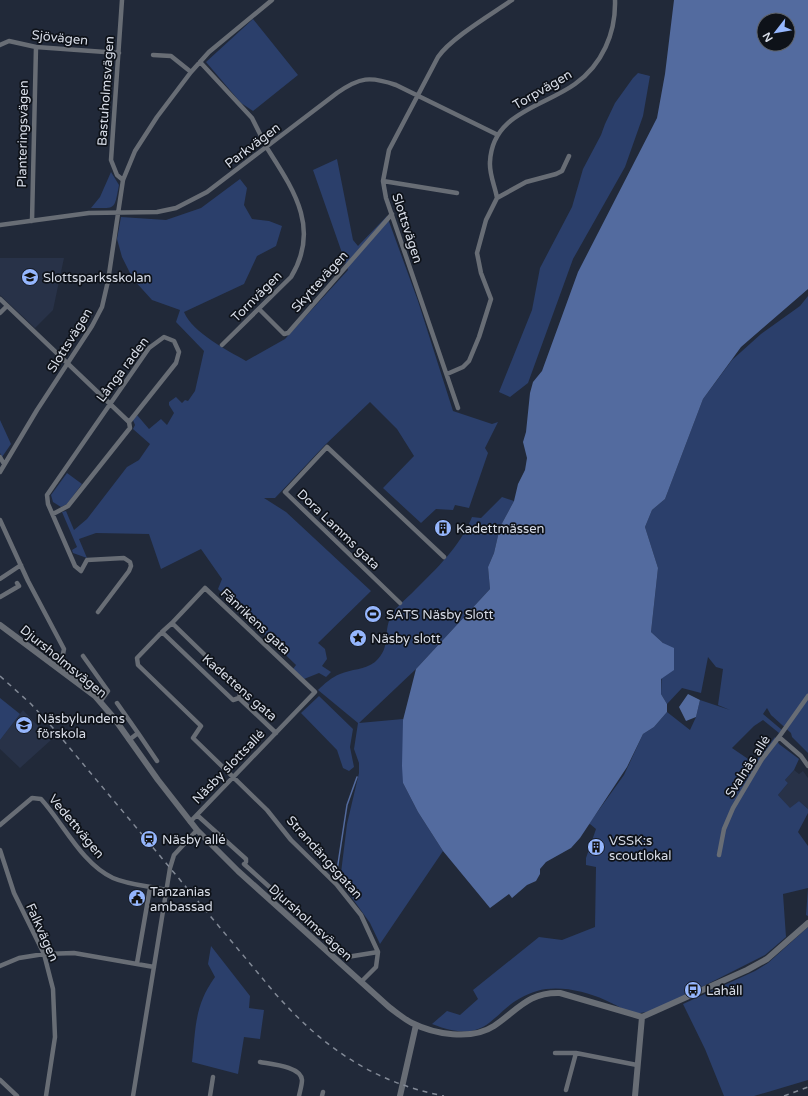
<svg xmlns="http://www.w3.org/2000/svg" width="808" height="1096" font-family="'Varela Round',sans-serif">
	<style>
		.built { fill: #283248 }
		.green { fill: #2b3f6b }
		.water { fill: #536b9f; fill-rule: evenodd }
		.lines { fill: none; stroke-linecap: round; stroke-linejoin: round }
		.stream { stroke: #536b9f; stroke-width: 1.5 }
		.minor { stroke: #686d75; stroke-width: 4.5 }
		.tertiary { stroke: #686d75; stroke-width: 6 }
		.rail { stroke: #828996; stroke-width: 1.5; stroke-dasharray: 5 5; stroke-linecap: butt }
		.labels { text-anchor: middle; stroke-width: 3.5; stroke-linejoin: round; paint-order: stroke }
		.street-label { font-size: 13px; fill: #d7dce7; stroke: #0e1219 }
		.poi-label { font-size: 13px; fill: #d7dce7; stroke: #0e1219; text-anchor: start }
	</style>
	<rect width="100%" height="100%" fill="#212939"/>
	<path class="built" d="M0 258H64L53 310 35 328 0 295Z
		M23 710 51 740 20 768 0 749V740Z
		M794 770 799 774 803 771 808 778V809L799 801 790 809 778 795 788 783 785 780Z"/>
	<path class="green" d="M253 19 298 75 253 111 241 103 206 62Z
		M638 73 650 76 643 116 625 167 573 259 528 383 510 397 499 392 532 310 540 268 572 207 583 169 601 135 605 124 615 103 633 78Z
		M337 159 353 240 358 246 387 216 418 301 453 411 492 424 498 422 485 448 488 453 469 508 455 505 453 510 436 509 421 523 383 488 414 456 397 429 370 402 325 445 275 498H264L286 512 371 591 318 643 325 649 327 659 322 666 331 672 326 677 319 673 304 679 293 669 296 665 218 589 222 579 201 549 161 569 149 534 96 533 79 539 87 558 73 553 72 550 77 547 62 512 66 511 74 530 87 519 127 467 139 460 150 444 133 429 135 425 133 420 137 415 149 429 161 419 167 425 174 413 169 405V402L176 397 182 403 185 400 188 401 195 391 204 351 176 322 180 310 152 300 133 279 122 257 117 239 121 217 166 220 201 208 240 179 247 188 244 205 252 219 269 221 282 226 276 246 257 256 244 284 184 312C193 333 227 350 246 361L285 339 348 270 313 170Z
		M111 172 119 185C114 211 116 208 91 208L100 197Z
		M808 296V753L792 737 791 733 771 715 767 708 763 714 782 730 779 733 763 720 754 726 732 748 754 763 775 737 779 744 799 759 794 770 785 780 788 783 778 795 790 808 799 801 808 809V813L798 832 808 846V916L806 915 808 888 783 894 786 937 765 955 654 1011C648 1011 641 1014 636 1013 624 1011 615 1004 605 1000 585 991 558 985 537 991 489 1005 495 1049 432 1024L447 1011 460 1015 478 999 473 990 539 937 562 940 595 927 596 867 586 865V858L596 829 590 824 588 825 624 775 643 734 654 727 667 712 690 730 696 717 700 700 730 710 718 705 723 669 716 667 708 657 701 693 682 688 667 704 661 694 663 643 651 632 658 568 645 527 652 510 665 499 703 399 732 360 761 334 800 306Z
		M0 420 11 444 2 457 0 453Z
		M67 473 82 484 67 504 61 507 53 502 51 495Z
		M502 497 514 501 500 527 494 553 488 567 490 589 416 669 359 723 403 719V783L418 812 443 851 380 944 370 923 340 881 347 824 359 773V763L354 749 358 723 318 690C324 684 332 677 340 674 351 669 365 670 375 662 393 646 381 631 393 613 398 605 407 598 414 591 437 568 459 548 472 517L481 518Z
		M319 696 353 729 350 747 354 767 349 771 343 768 337 750 301 713Z
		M0 698 20 714 0 740Z
		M808 927V1080L754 1096H724L705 1049 683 1004 755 971 768 963Z
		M211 946 250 996 249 1008 264 1010 260 1039 244 1037 238 1074 192 1062C196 1028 194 1006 215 977L208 964Z"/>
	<path class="water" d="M674 0H808V289L741 347 703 399 665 499 652 510 645 527 658 568 651 632 663 643 674 648V670L661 679V694L667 704V712L654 727 643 734 627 767 580 838 571 848 546 862 540 869V874L536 881 527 885 512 898 509 894 490 908 443 851 418 812 403 783 402 766 403 720 416 669 490 589 488 567 494 553 500 527 514 501 518 484 525 470 527 458 523 442 526 432 530 393 533 382 542 371 578 272 657 118 665 74ZM764 20H788V44H764Z
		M688 694 700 700 696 717 686 721 679 707Z"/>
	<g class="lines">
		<path class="stream" d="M336 877 347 805 357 777"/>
		<path class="minor" d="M122 0 111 160 117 175 123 180
			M0 45 9 41 36 47 119 53
			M153 55 171 56 191 72
			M200 62 252 118 262 138
			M383 181 457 193
			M497 198C495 186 489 174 490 162 492 113 543 107 575 84 602 65 616 33 615 0
			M32 221 36 47
			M0 225 89 213 157 212 176 208 207 192 337 93C360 77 370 76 396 85L498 135
			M0 299 129 422
			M260 310 284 334 288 333 392 214
			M0 313 7 306
			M222 345 291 277C321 228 293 189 267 148
			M447 374 463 367 469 361 479 337 491 299 481 273 477 253 486 220 497 198 526 182 556 174 562 171 569 156
			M458 408 386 198 383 181 389 150 438 57C451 38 492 14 512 0
			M0 457 4 464
			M0 472 37 410 92 326 102 307 108 281 123 180 135 151 157 117 191 72 209 52 272 0
			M53 514 68 506 130 428 129 422 176 363 179 352 174 341 164 337 149 348 47 495 48 504 75 566 81 571 87 560 124 558 130 562 131 566 129 571 98 612
			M0 520 28 581 64 649 60 669
			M0 579 21 565
			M0 597 19 586 17 583
			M400 603 285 492 327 447 444 557
			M162 632 172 623
			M83 656 108 691 100 702
			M117 703 138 733 129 740
			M138 733 157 761
			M276 733 239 698 233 700 162 632 137 658 138 665 201 726 193 738 267 810 291 840 337 885 361 915 378 952 376 967 361 982
			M779 737 801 756 808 766
			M197 815 246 859V862L244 864 347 957 378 952
			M190 822 315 692 205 588 172 623 241 690 239 698
			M0 825 32 798 41 799C63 823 82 864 113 878 129 885 149 886 166 890
			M0 850 14 893 44 954 53 989 55 1037 46 1096
			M719 855 724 829 733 808 762 759 779 737 808 696
			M137 963 150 888
			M0 966 19 958 44 954 74 953 154 967
			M555 1053H576L637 1065
			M260 1062C270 1064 301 1066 302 1080 302 1085 300 1091 299 1096
			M0 1080 17 1096
			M566 1090 576 1053
			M133 1096 170 868 174 855 197 830
			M210 1096 213 1077
			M322 1096 323 1092"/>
		<path class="tertiary" d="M0 625 95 696 114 718 158 780 197 830 238 871 389 1007C396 1012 404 1019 412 1023 434 1034 471 1041 494 1026 518 1010 528 992 560 993L642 1017 747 970 767 959 808 923
			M400 1096 416 1025
			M635 1096 642 1017"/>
		<path class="rail" d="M0 676 31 704 53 728 273 991C321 1046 372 1082 444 1096
			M784 1096 808 1087"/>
	</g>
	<defs>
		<g id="school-disc" transform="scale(0.9)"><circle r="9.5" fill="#95b6fd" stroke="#0e1219"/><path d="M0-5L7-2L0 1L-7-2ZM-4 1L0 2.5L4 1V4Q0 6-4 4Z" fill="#111"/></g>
		<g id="building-disc" transform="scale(0.9)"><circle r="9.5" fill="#95b6fd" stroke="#0e1219"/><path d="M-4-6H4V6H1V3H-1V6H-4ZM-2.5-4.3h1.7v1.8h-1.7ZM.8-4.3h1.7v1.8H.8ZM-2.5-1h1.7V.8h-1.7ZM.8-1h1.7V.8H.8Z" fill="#111"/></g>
		<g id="stadium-disc" transform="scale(0.9)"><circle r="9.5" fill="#95b6fd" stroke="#0e1219"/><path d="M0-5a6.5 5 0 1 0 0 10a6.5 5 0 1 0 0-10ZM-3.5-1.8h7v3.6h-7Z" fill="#111"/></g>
		<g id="sight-disc" transform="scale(0.9)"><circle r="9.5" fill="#95b6fd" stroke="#0e1219"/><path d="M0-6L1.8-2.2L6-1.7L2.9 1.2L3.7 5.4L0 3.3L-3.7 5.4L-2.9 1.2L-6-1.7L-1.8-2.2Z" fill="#111"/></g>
		<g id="station-disc" transform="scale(0.9)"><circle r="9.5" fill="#95b6fd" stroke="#0e1219"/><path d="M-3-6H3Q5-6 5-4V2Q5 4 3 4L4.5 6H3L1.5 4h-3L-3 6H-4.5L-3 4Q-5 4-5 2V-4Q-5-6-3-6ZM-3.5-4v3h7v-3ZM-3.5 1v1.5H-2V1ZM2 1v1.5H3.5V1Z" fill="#111"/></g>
		<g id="civic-disc" transform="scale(0.9)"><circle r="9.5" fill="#95b6fd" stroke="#0e1219"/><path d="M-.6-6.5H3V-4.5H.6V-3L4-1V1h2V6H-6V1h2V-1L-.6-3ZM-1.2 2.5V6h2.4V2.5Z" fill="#111"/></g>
		<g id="bus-disc" transform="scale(0.9)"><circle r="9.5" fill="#95b6fd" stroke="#0e1219"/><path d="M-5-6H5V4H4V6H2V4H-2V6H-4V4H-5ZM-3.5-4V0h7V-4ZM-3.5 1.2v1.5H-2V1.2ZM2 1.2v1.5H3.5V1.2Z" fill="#111"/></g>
	</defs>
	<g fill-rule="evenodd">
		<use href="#school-disc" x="30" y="277"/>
		<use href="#building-disc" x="443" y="528"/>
		<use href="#stadium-disc" x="373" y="614"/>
		<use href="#sight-disc" x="358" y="638"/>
		<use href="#school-disc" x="24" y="725"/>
		<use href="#station-disc" x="149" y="839"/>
		<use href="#building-disc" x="596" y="847"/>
		<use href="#civic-disc" x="137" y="898"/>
		<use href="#bus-disc" x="693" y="990"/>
	</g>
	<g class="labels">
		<g class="street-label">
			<text transform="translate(60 37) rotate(6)" y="5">Sjövägen</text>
			<text transform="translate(542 89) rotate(-30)" y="5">Torpvägen</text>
			<text transform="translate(105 91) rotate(-86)" y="5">Bastuholmsvägen</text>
			<text transform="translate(22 134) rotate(-89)" y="5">Planteringsvägen</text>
			<text transform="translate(252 145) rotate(-37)" y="5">Parkvägen</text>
			<text transform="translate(408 228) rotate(72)" y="5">Slottsvägen</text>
			<text transform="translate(319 281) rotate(-48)" y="5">Skyttevägen</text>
			<text transform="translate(256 296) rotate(-45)" y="5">Tornvägen</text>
			<text transform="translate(69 340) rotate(-58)" y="5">Slottsvägen</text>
			<text transform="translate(122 369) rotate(-53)" y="5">Långa raden</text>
			<text transform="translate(339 529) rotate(44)" y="5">Dora Lamms gata</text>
			<text transform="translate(256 621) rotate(43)" y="5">Fänrikens gata</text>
			<text transform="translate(64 661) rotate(39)" y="5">Djursholmsvägen</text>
			<text transform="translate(240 687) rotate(41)" y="5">Kadettens gata</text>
			<text transform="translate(228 766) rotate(-46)" y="5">Näsby slottsallé</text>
			<text transform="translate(747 766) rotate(-57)" y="5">Svalnäs allé</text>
			<text transform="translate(77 826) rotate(50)" y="5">Vedettvägen</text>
			<text transform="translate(325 857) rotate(48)" y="5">Strandängsgatan</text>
			<text transform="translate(311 922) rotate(42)" y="5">Djursholmsvägen</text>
			<text transform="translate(43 932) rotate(66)" y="5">Falkvägen</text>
		</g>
		<g class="poi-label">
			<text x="43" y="282">Slottsparksskolan</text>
			<text x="456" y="533">Kadettmässen</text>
			<text x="386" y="619">SATS Näsby Slott</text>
			<text x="371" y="643">Näsby slott</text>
			<text x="37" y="723">Näsbylundens<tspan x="37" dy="15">förskola</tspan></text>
			<text x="162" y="844">Näsby allé</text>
			<text x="609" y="845">VSSK:s<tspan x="609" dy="15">scoutlokal</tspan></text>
			<text x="150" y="896">Tanzanias<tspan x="150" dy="15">ambassad</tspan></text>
			<text x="706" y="995">Lahäll</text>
		</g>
	</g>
	<g transform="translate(776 32) rotate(239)"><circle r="19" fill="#0e1219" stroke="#5e636b"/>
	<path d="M0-3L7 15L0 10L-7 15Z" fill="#95b6fd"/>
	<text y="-6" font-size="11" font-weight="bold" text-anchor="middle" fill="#d7dce7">N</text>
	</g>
</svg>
